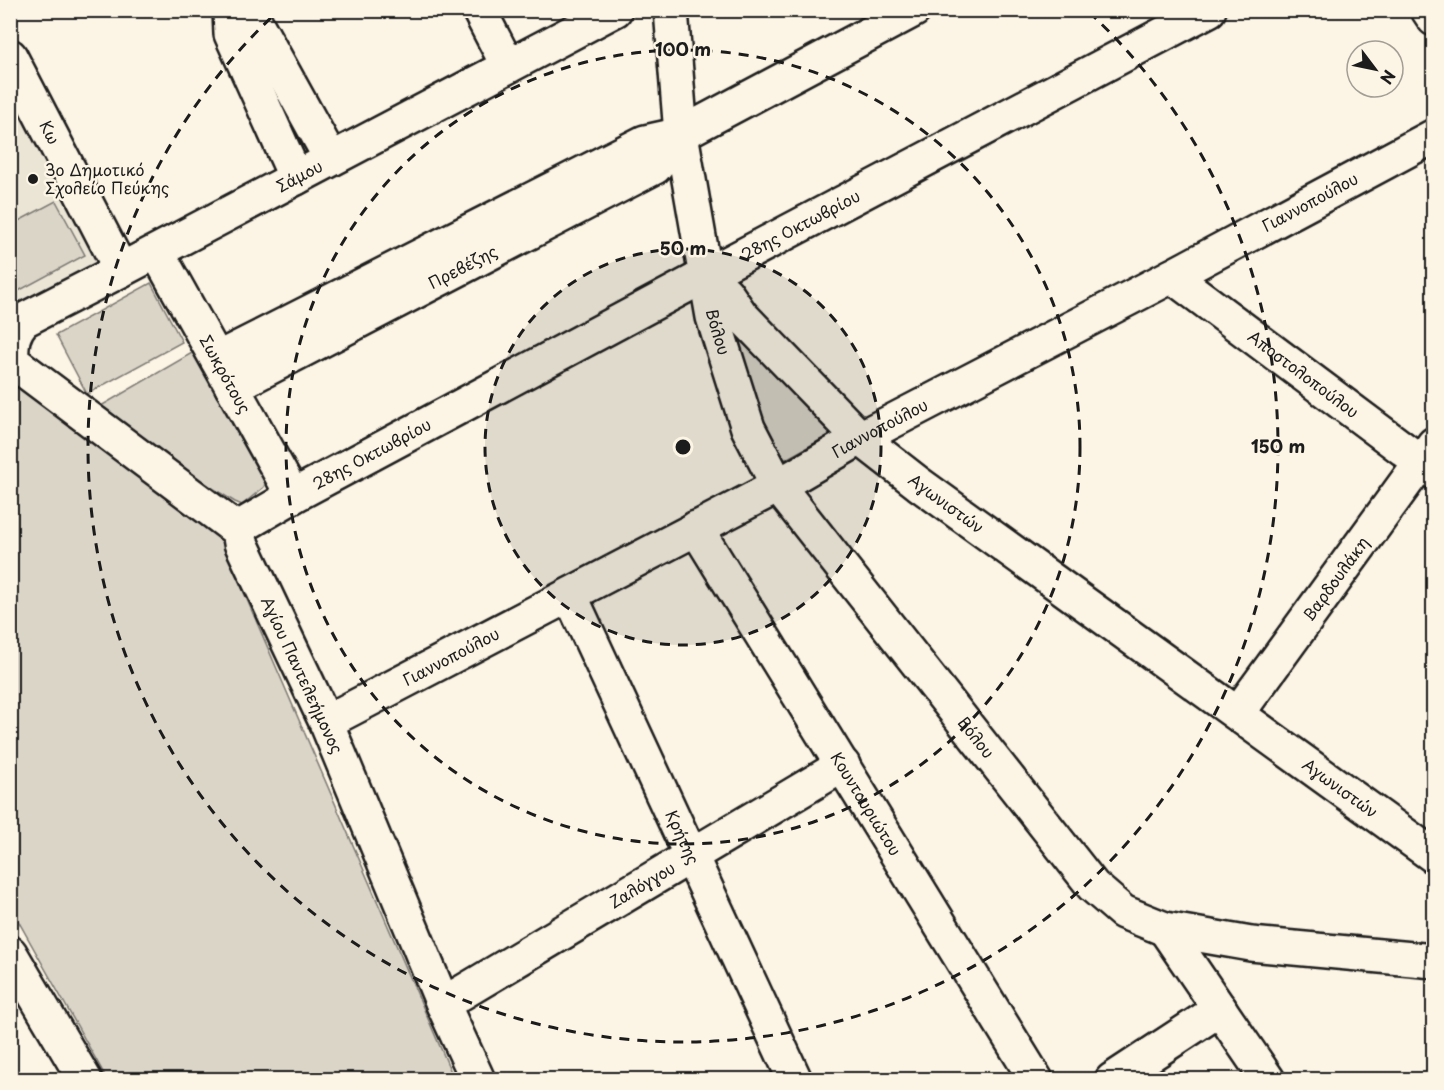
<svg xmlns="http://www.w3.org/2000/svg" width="1444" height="1090" font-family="'Playpen Sans',sans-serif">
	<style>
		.built { fill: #ebe5d6 }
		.green { fill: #dbd5c8; stroke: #7c7872; stroke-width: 1.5 }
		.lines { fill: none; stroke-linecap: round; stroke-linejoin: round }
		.minor-casing { stroke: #1c1c1c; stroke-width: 38 }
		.minor { stroke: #fcf5e5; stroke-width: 33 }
		.ring { fill: none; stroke: #1c1c1c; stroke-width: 3; stroke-dasharray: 10 8 }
		.poi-dot { fill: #1c1c1c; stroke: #fcf5e5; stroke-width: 2 }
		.labels { text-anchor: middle; stroke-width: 5; stroke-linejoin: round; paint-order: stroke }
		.street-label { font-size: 16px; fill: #1c1c1c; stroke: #fcf5e5 }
		.poi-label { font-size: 16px; fill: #1c1c1c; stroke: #fcf5e5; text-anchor: start }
		.centre { fill: #1c1c1c; stroke: #fcf5e5; stroke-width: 3 }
		.ring-label { font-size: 18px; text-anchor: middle; font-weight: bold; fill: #1c1c1c; stroke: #fcf5e5; stroke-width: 5; stroke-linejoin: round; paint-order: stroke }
	</style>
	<rect width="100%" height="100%" fill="#fcf5e5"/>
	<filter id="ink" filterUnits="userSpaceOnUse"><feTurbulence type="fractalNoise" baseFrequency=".0167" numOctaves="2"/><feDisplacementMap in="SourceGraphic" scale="12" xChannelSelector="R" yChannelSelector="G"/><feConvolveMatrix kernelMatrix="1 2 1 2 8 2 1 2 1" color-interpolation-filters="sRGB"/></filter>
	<g filter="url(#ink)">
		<path class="built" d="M10 96 99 262 11 309H10Z"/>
		<path class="green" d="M56 201 85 255 11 295V225Z
			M151 283 182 342 87 394 56 335Z
			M740 325C769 363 797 400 831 434L777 464 723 331Z
			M197 350 266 480 264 487 242 505 235 502 100 418 94 410Z
			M10 379 220 537 454 1079H107L11 908Z"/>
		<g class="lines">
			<g class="minor-casing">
				<g id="minor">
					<path d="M230 10 231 34 296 178"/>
					<path d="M237 10 256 23 331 159"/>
					<path d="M479 10 508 66"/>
					<path id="s1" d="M671 10 681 134 713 317 748 428 778 486 1093 886 1123 912 1165 929 1251 944 1434 961"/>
					<path d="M1428 10 1434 19"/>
					<path id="s2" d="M10 56 121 270"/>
					<path id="s3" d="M157 252 293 496"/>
					<path id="s4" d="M706 275 726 293 741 315 860 438 919 484 1434 856"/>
					<path id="s5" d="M1172 276 1434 472"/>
					<path d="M217 359 645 142 681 134 914 10"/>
					<path id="s6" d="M232 387 655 167 681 134"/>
					<path id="s7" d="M696 528 1036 1080"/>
					<path id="s8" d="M239 531 247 523 293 496 706 275 1209 10"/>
					<path id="s9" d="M570 595 795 1080"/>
					<path id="s10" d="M1238 713 1434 444"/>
					<path id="s11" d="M326 722 778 486 860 438 1172 276 1434 136"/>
					<path d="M1165 929 1268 1080"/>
					<path d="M10 953 85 1080"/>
					<path id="s12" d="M443 1004 843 765"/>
					<path id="s13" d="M478 1080 443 1004 326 722 241 543 239 531 12 361C11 345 12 332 24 320L121 270 615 10"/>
					<path d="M1112 1080 1220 1009"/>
				</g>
			</g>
			<use href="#minor" class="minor"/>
		</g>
	</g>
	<circle cx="683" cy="447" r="198" fill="#1c1c1c" fill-opacity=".12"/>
	<g class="ring">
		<circle cx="683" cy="447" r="198"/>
		<circle cx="683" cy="447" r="397"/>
		<path d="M1089 12A595 595 0 1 1 277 12"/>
	</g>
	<circle class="poi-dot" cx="33" cy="179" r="6"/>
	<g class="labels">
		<g class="street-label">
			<text dy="6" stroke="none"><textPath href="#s2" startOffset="86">Κω</textPath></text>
			<text dy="6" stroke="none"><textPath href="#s13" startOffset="1238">Σάμου</textPath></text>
			<text dy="6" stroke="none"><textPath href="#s11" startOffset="1113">Γιαννοπούλου</textPath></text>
			<text dy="6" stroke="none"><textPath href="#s8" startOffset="640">28ης Οκτωβρίου</textPath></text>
			<text dy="6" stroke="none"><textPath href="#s6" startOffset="260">Πρεβέζης</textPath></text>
			<text dy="6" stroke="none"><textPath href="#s1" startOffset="326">Βόλου</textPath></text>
			<text dy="6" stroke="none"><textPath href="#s3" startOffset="140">Σωκρότους</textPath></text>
			<text dy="6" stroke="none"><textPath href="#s5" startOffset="164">Αποστολοπούλου</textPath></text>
			<text dy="6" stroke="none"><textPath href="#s11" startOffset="627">Γιαννοπούλου</textPath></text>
			<text dy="6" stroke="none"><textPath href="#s8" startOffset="154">28ης Οκτωβρίου</textPath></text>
			<text dy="6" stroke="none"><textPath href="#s4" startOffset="333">Αγωνιστών</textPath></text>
			<text dy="6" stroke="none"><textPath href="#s10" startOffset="166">Βαρδουλάκη</textPath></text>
			<text dy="6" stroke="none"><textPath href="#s11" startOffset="141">Γιαννοπούλου</textPath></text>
			<text transform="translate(302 675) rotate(65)" y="6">Αγίου Παντελεήμονος</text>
			<text dy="6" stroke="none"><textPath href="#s1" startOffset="812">Βόλου</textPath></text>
			<text dy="6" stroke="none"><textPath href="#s4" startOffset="819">Αγωνιστών</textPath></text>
			<text dy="6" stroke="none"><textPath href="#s7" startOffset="324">Κουντουριώτου</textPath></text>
			<text dy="6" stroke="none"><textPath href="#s9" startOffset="267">Κρήτης</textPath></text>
			<text dy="6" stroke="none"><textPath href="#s12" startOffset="232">Ζαλόγγου</textPath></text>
		</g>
		<g class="poi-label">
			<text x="45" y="176">3ο Δημοτικό<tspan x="45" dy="18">Σχολείο Πεύκης</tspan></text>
		</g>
	</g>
	<circle cx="683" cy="447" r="9" class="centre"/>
	<g class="ring-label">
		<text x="683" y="56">100 m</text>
		<text x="683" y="255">50 m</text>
		<text x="1278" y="453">150 m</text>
	</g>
	<rect width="1444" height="1090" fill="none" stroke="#fcf5e5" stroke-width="36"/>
	<rect x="18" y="18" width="1408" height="1054" fill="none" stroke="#1c1c1c" stroke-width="2" filter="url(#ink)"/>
	<g transform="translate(1375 69) rotate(122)"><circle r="28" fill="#fcf5e5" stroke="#a29e95" stroke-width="1.5"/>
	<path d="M0-4.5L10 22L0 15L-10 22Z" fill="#1c1c1c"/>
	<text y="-9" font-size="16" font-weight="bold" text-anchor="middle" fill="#1c1c1c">N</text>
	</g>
</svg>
